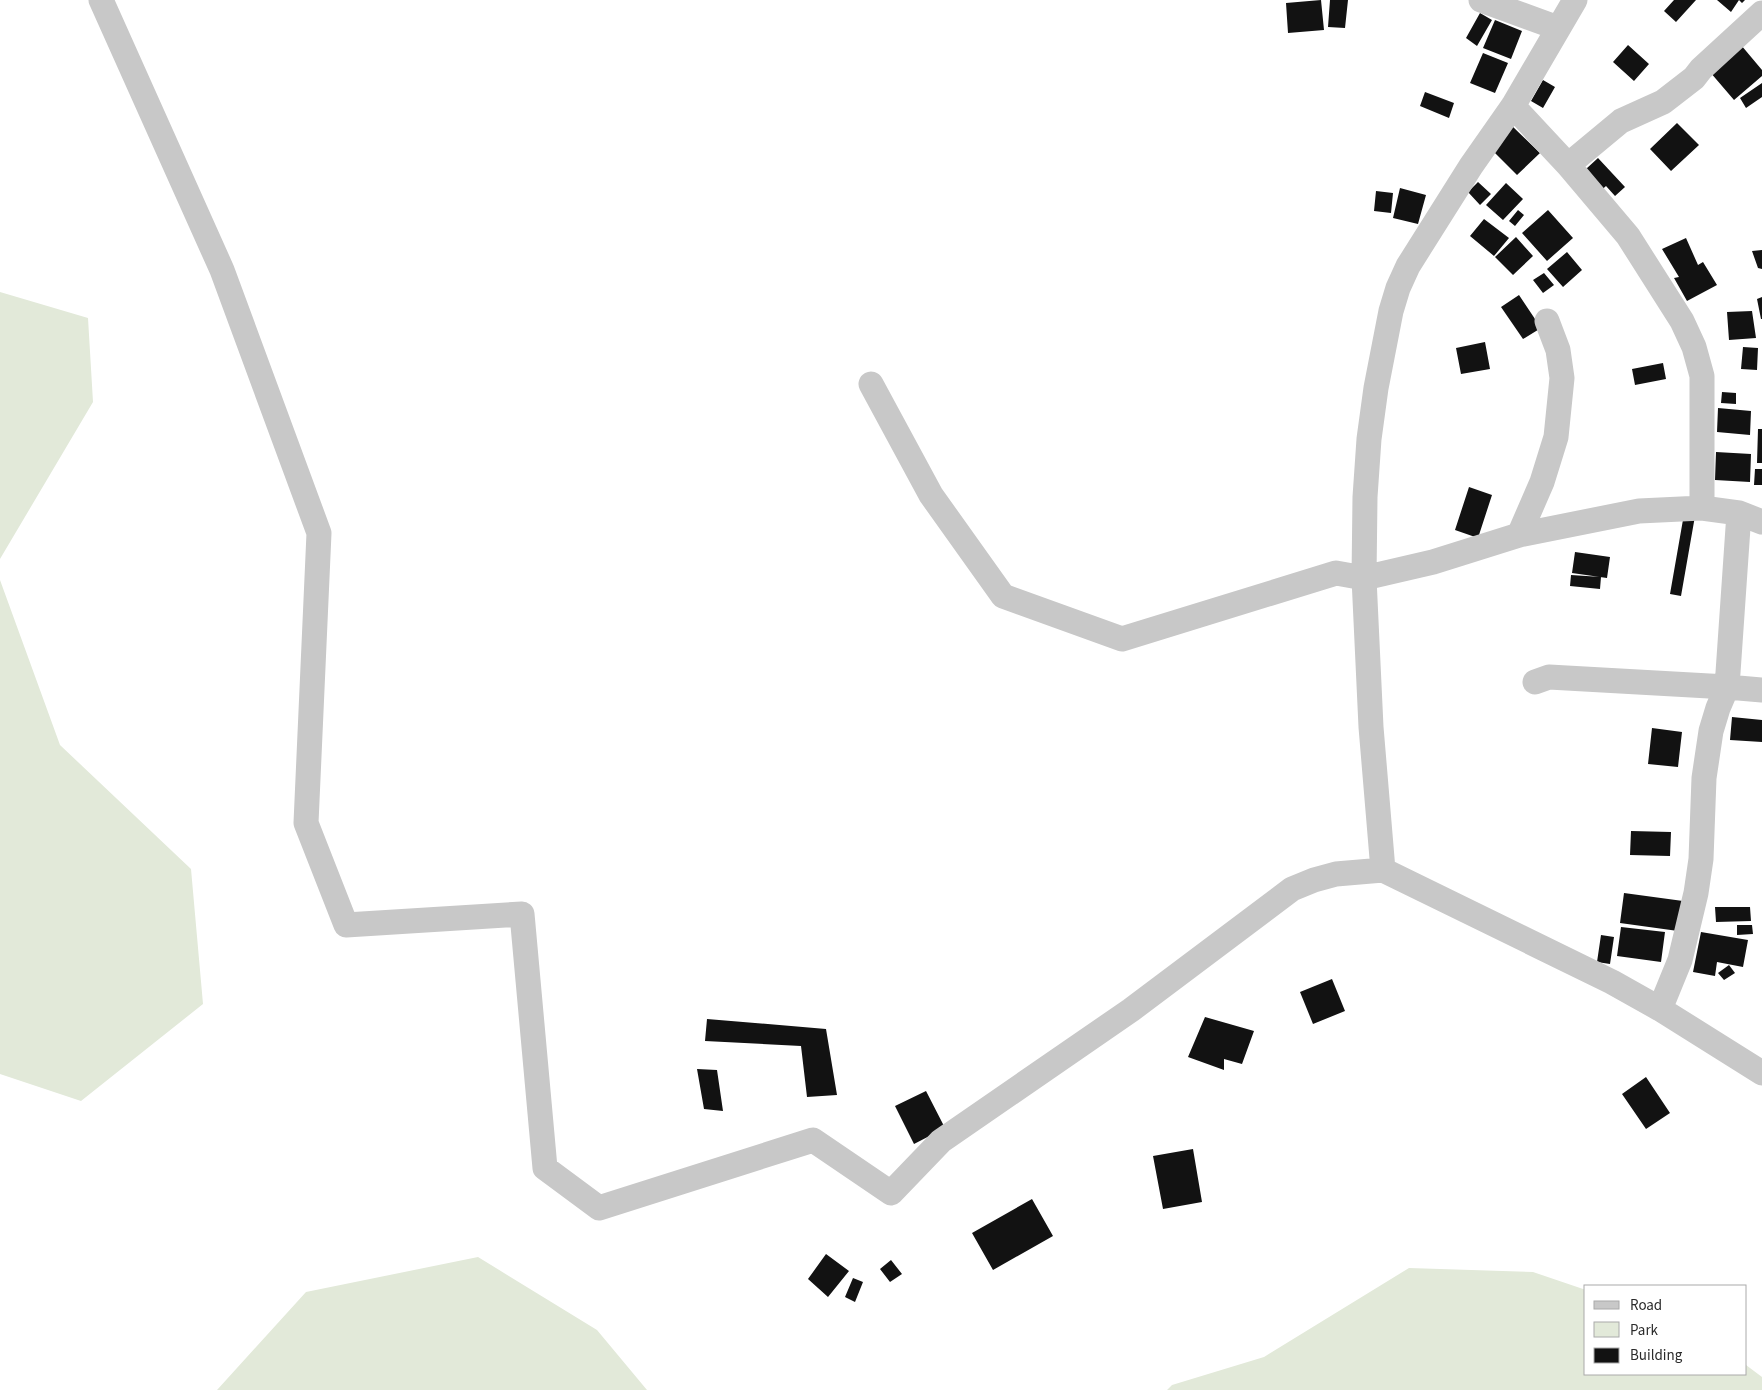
<svg xmlns="http://www.w3.org/2000/svg" width="1762" height="1390" font-family="'Source Sans 3',sans-serif">
	<style>
		.green { fill: #e2e9d9 }
		.building { fill: #121212 }
		.lines { fill: none; stroke-linecap: round; stroke-linejoin: round }
		.minor { stroke: #c8c8c8; stroke-width: 25 }
	</style>
	<rect width="100%" height="100%" fill="#fff"/>
	<path class="green" d="M0 292 88 318 93 402 0 559Z
		M0 580 60 745 191 869 203 1004 81 1101 0 1074Z
		M478 1257 597 1330 647 1390H217L306 1292Z
		M1409 1268 1533 1272 1586 1290V1374H1746V1365L1762 1377V1390H1167L1172 1385 1264 1357Z"/>
	<path class="building" d="M1321 0 1324 30 1288 33 1286 3Z
		M1330 0H1348L1345 28 1328 27Z
		M1674 0H1696L1676 22 1664 11Z
		M1717 0H1745L1742 3 1739 0 1731 12Z
		M1480 13 1492 20 1477 46 1466 38Z
		M1495 20 1522 31 1511 59 1483 48Z
		M1628 45 1649 64 1634 81 1613 62Z
		M1741 45 1762 70V76L1734 100 1710 72Z
		M1483 53 1508 63 1495 93 1470 83Z
		M1543 80 1555 87 1543 108 1531 101Z
		M1762 83V97L1746 108 1740 98Z
		M1425 92 1454 103 1449 118 1420 106Z
		M1677 123 1699 145 1671 171 1650 149Z
		M1511 125 1540 153 1517 175 1489 147Z
		M1598 158 1625 187 1615 196 1606 186 1597 194 1586 169Z
		M1478 182 1491 194 1480 205 1468 192Z
		M1506 183 1523 199 1503 220 1486 205Z
		M1400 188 1426 195 1418 224 1393 218Z
		M1376 191 1393 193 1391 213 1374 211Z
		M1518 210 1524 215 1515 226 1509 221Z
		M1548 210 1573 238 1547 261 1522 233Z
		M1484 219 1509 238 1494 256 1470 236Z
		M1516 237 1533 256 1513 275 1495 257Z
		M1686 238 1698 265 1703 262 1717 285 1687 301 1674 278 1679 277 1662 249Z
		M1762 250V269L1758 268 1752 251Z
		M1567 252 1582 270 1563 287 1547 269Z
		M1544 273 1554 285 1543 293 1533 280Z
		M1519 295 1541 328 1523 339 1501 307Z
		M1762 297V319H1761L1757 299Z
		M1752 311 1756 338 1729 340 1727 312Z
		M1485 342 1490 369 1461 374 1456 348Z
		M1743 347 1758 348 1757 370 1741 369Z
		M1663 363 1666 379 1635 385 1632 369Z
		M1722 392 1736 393V404L1721 403Z
		M1718 408 1751 411 1750 435 1717 432Z
		M1758 429H1762V463H1757Z
		M1716 452 1751 454 1750 482 1715 480Z
		M1755 469H1762V485H1754Z
		M1469 487 1492 495 1478 538 1455 530Z
		M1684 514 1695 516 1681 596 1670 594Z
		M1575 552 1610 557 1607 578 1572 573Z
		M1571 575 1601 577 1600 589 1570 586Z
		M1732 717 1762 720V742L1730 740Z
		M1652 728 1682 732 1678 767 1648 764Z
		M1631 831 1671 832 1670 856 1630 855Z
		M1624 893 1683 901 1678 931 1620 923Z
		M1715 907H1750L1751 921 1716 922Z
		M1737 925H1752L1753 934 1737 935Z
		M1621 927 1665 932 1661 962 1617 956Z
		M1701 932 1748 940 1743 967 1717 962 1715 976 1693 972Z
		M1601 935 1614 937 1610 964 1597 962Z
		M1729 965 1735 973 1724 980 1718 973Z
		M1332 979 1345 1011 1313 1024 1300 992Z
		M1205 1017 1254 1031 1242 1064 1224 1059V1070L1188 1057Z
		M707 1019 826 1029 837 1095 807 1097 801 1046 705 1041Z
		M697 1069 717 1070 723 1111 704 1109Z
		M1646 1077 1670 1113 1646 1129 1622 1094Z
		M926 1091 945 1128 914 1144 895 1106Z
		M1193 1149 1202 1202 1163 1209 1153 1156Z
		M1032 1199 1053 1236 993 1270 972 1233Z
		M826 1254 849 1271 828 1297 808 1279Z
		M891 1260 902 1274 890 1282 880 1269Z
		M853 1278 863 1282 855 1302 845 1297Z"/>
	<g class="lines">
		<path class="minor" d="M101 0 222 270 319 533 306 823 346 925 522 914 545 1168 599 1208 813 1140 891 1193 941 1141 1131 1010 1292 889 1314 880 1336 874 1383 870
			M1481 0 1558 28
			M1575 0 1513 106 1471 166 1408 266 1398 288 1391 311 1376 388 1369 439 1365 497 1364 578 1433 562 1519 535 1639 511 1702 508 1739 513 1762 522
			M1513 106 1568 165 1628 236 1682 321 1694 347 1702 376V508
			M1568 165 1621 121 1663 102 1694 78 1701 69 1762 13
			M871 384 931 495 1003 596 1122 639 1336 573 1364 578 1371 727 1383 870 1612 982 1660 1009 1762 1073
			M1519 535 1542 482 1556 437 1562 378 1558 350 1547 321
			M1535 682 1549 677 1727 687 1739 513
			M1660 1009 1680 960 1696 893 1701 859 1704 778 1711 731 1718 708 1727 687 1762 690"/>
	</g>
	<rect x="1584" y="1285" width="162" height="90" fill="#ffffff" stroke="#aaaaaa"/>
	<rect x="1594" y="1301" width="25" height="8" fill="#c8c8c8" stroke="#aaaaaa"/>
	<text x="1630" y="1310" font-size="15" fill="#2b2b2b">Road</text>
	<rect x="1594" y="1322" width="25" height="15" fill="#e2e9d9" stroke="#aaaaaa"/>
	<text x="1630" y="1335" font-size="15" fill="#2b2b2b">Park</text>
	<rect x="1594" y="1348" width="25" height="15" fill="#121212" stroke="#aaaaaa"/>
	<text x="1630" y="1360" font-size="15" fill="#2b2b2b">Building</text>
</svg>
